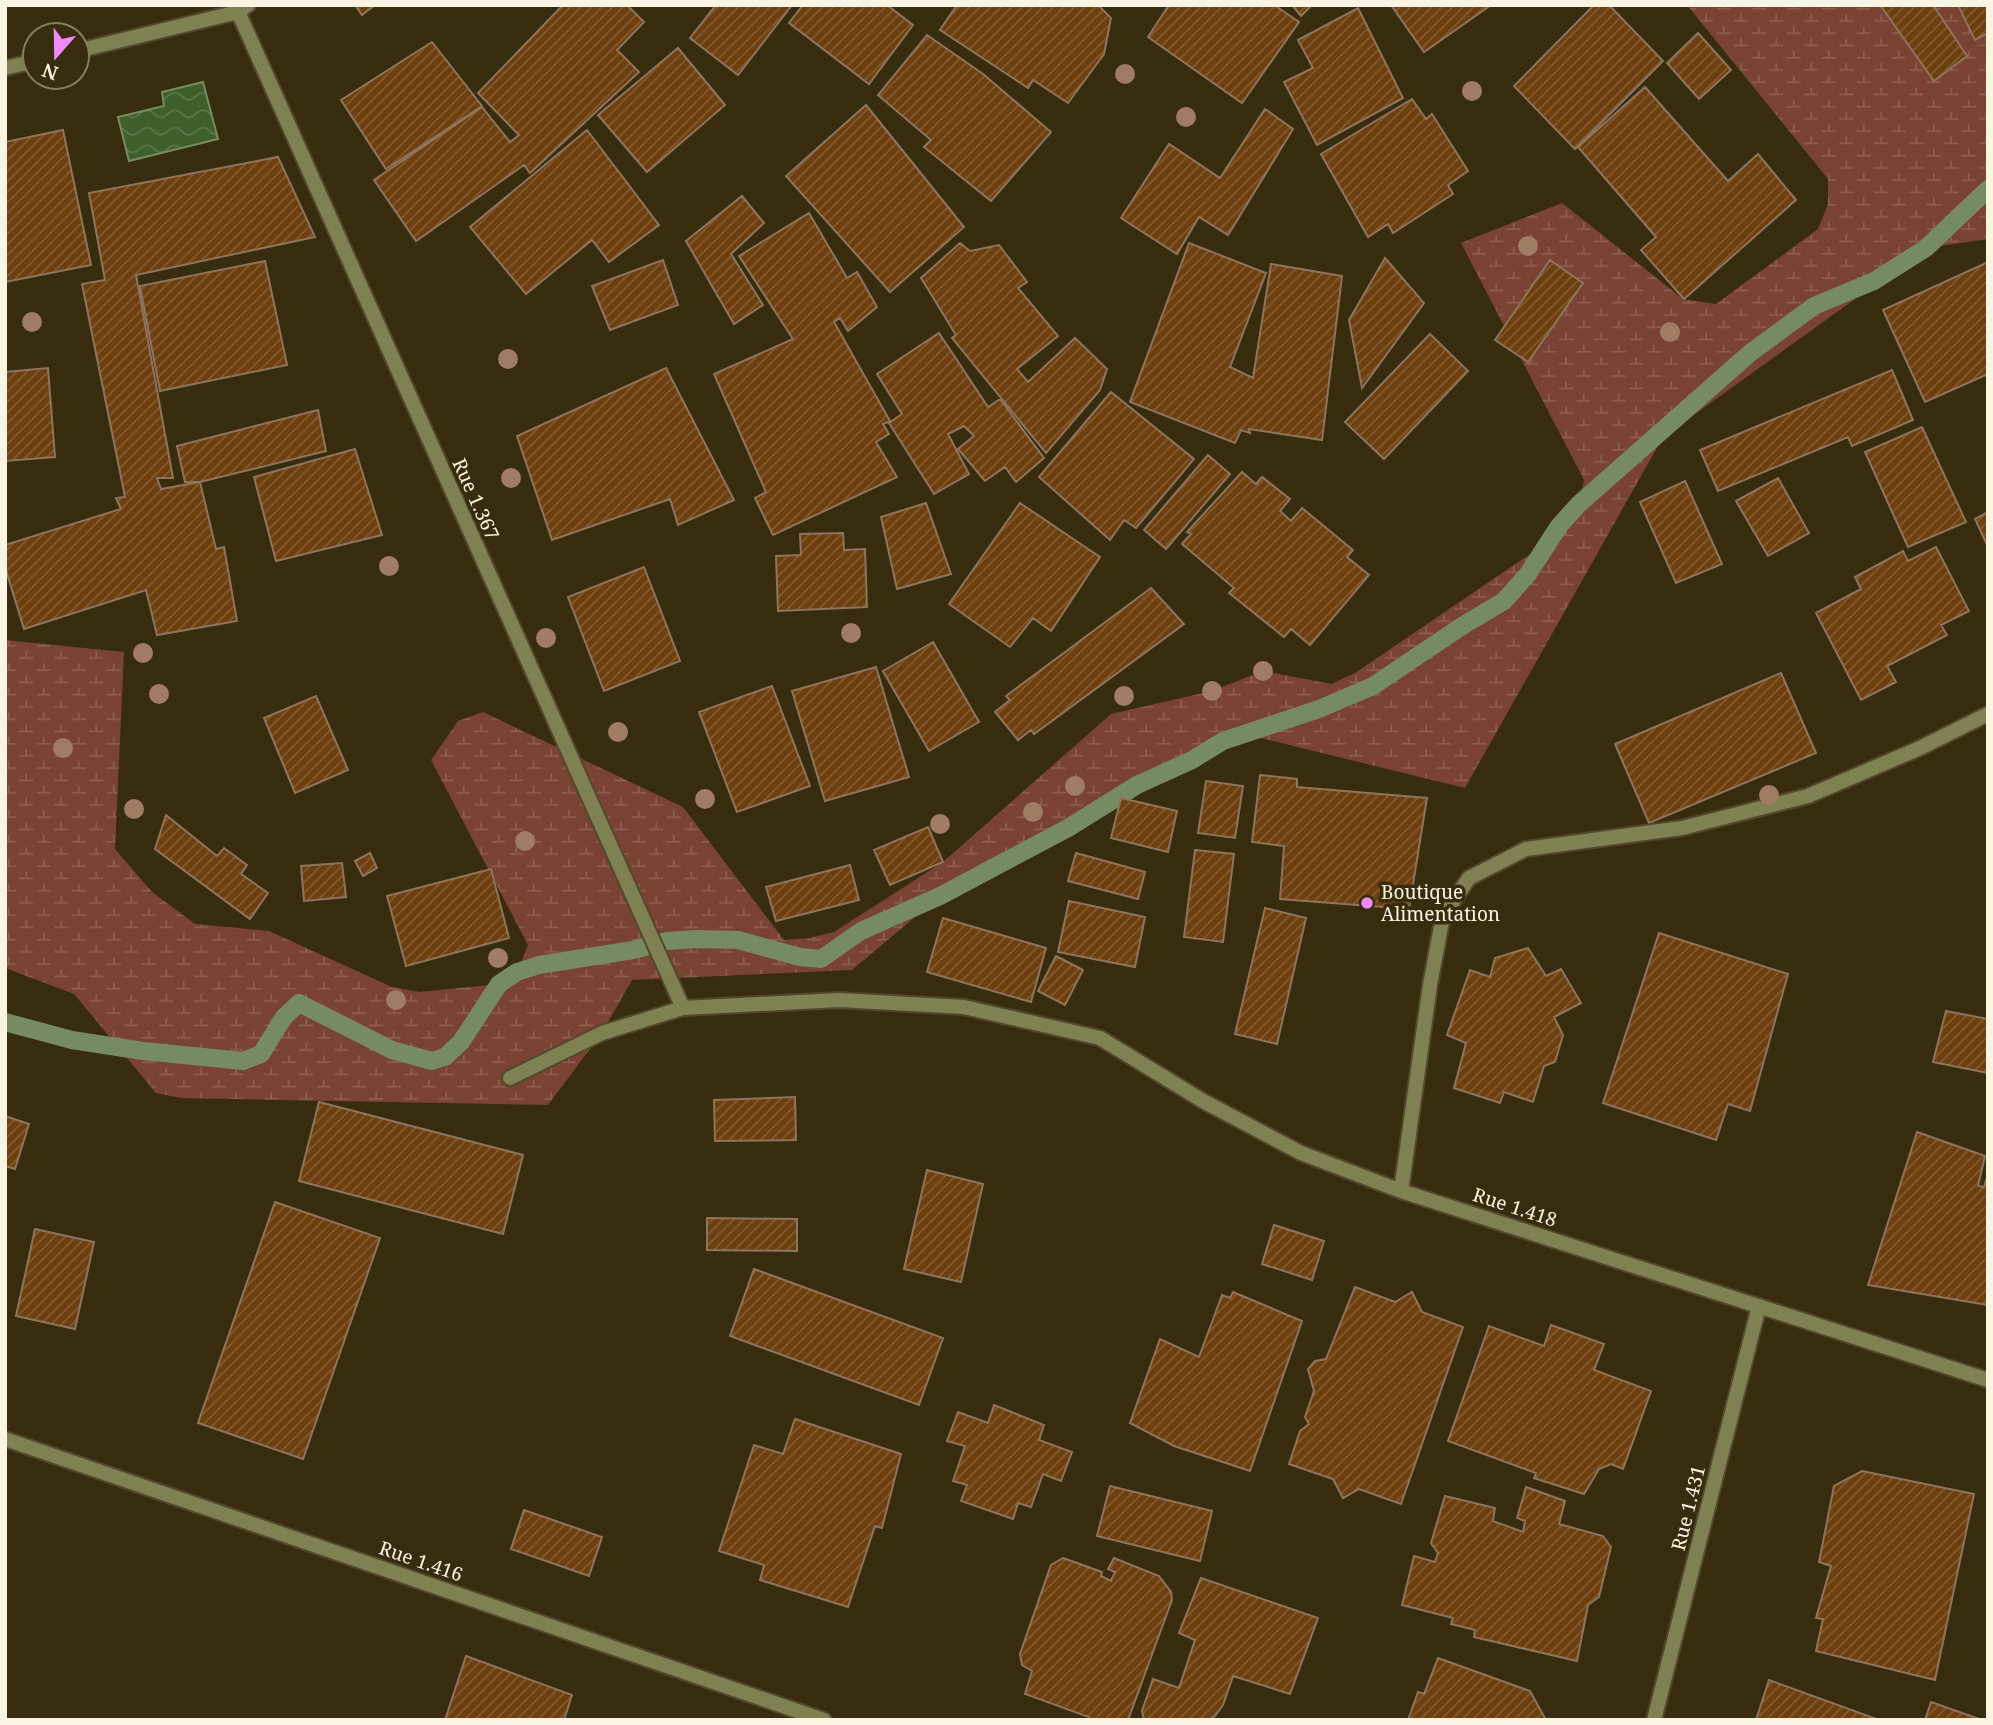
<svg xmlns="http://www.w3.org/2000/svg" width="1993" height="1725" font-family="'Noto Serif',serif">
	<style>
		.wetland { fill: url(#wetland-marsh) }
		.water { fill: url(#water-waves); stroke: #778b62; stroke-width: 2 }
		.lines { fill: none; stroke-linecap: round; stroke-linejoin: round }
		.stream { stroke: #778b62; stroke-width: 18 }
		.building { fill: url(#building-hatch); stroke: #8e745d; stroke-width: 2 }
		.street-casing { stroke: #53482d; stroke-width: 18 }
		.street { stroke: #7f8152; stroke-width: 14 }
		.tree { fill: #a07c65 }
		.poi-dot { fill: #ef8bf7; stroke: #382c0f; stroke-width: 2.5 }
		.labels { text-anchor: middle; stroke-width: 7; stroke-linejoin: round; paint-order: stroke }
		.street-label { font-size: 19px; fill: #fcf4e3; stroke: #382c0f }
		.poi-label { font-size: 19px; fill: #fcf4e3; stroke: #382c0f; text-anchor: start }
	</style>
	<defs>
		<pattern id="wetland-marsh" width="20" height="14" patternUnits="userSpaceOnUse" patternTransform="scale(1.75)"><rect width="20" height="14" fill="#794232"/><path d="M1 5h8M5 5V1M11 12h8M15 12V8" fill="none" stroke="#8d5e50"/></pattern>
		<pattern id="water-waves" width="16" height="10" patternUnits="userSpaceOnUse" patternTransform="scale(1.75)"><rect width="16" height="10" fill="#3e5e2a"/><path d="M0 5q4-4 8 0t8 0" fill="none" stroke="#5b7649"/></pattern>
		<pattern id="building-hatch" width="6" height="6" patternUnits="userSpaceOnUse" patternTransform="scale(1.75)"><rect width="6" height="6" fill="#6d3f0e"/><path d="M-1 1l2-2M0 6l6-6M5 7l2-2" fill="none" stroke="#835b31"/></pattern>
	</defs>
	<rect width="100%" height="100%" fill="#382c0f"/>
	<path class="wetland" d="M1687 5H1988V239L1926 248 1663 437 1465 788 1228 730 1137 785 1121 798 940 896 852 970 632 980 602 1033 548 1105 181 1098 156 1093 74 994 5 968V640L124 652 115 849 152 892 195 924 269 931 392 987 419 992 499 984 517 972 528 945 431 760 458 721 483 712 683 807 784 940 809 938 834 932 943 862 1111 714 1212 691 1263 671 1331 684 1355 673 1567 529 1579 504 1584 480 1461 243 1562 203 1683 299 1716 304 1818 229 1828 204V179Z"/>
	<path class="water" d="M203 82 218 139 129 161 118 117 164 106 162 92Z"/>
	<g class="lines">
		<path class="stream" d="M5 1022 72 1040 143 1051 243 1061 261 1054 284 1017 299 1003 392 1050 432 1061 445 1057 461 1042 499 984 517 972 539 965 633 950 667 941 696 939 738 940 800 957 821 959 861 931 940 896 1068 828 1137 785 1192 760 1223 741 1319 709 1373 686 1462 626 1504 601 1528 574 1559 526 1579 504 1750 353 1814 306 1874 281 1926 248 1988 189"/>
	</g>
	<path class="building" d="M355 5H375L362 15Z
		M563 5H627L644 22 617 50 639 72 530 173 524 165 416 241 374 180 482 107 510 142 519 135 478 93Z
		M716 5H792L738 75 690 38Z
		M803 5H887L913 25 869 84 789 23Z
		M957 5H1098L1111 18 1104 54 1068 103 1033 80 1028 88 940 30Z
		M1169 5H1274L1299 22 1242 103 1148 37Z
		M1292 5H1312L1301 16Z
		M1391 5H1491L1424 52Z
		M1594 5H1609L1663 61 1575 149 1514 86Z
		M1880 5H1933L1967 56 1934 81Z
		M1958 5H1988V33L1975 40Z
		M1358 8 1403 98 1317 145 1284 82 1313 68 1298 40Z
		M1698 33 1731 70 1699 99 1667 63Z
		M927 35 983 74 1051 132 991 201 924 147 931 140 878 95Z
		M432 42 482 106 386 169 341 100Z
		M678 48 725 105 647 172 598 115Z
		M1645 87 1728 181 1758 154 1796 200 1684 299 1641 250 1656 237 1578 147Z
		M1412 99 1426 119 1432 114 1468 171 1448 185 1453 194 1393 233 1388 224 1368 237 1321 154Z
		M866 105 964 227 890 292 786 176Z
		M1265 109 1293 129 1228 235 1199 217 1177 254 1121 218 1169 144 1220 178Z
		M63 130 91 265 5 282V142Z
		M587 130 659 225 609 262 592 240 526 294 470 227Z
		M278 157 315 237 136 275 173 478H157L161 489 200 482 216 549 224 547 237 621 157 635 146 590 24 629 5 567V545L121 509 116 498 125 497 82 284 105 280 89 193Z
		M742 196 764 223 731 254 763 305 734 324 686 241Z
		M809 213 847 278 857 272 877 307 848 331 840 318 834 322 890 421 883 424 889 434 876 442 897 477 773 535 755 498 766 492 714 374 793 339 739 256Z
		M960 243 970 251 999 245 1027 282 1018 288 1058 336 1017 369 1028 382 1075 338 1107 369 1100 390 1046 453 952 338 956 335 921 278Z
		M1189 243 1266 273 1230 367 1253 378 1271 264 1342 276 1322 440 1249 429 1250 433 1241 430 1235 443 1130 402Z
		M1385 258 1424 303 1362 388 1349 320Z
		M663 260 678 305 610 330 592 286Z
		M1550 260 1583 283 1528 362 1495 340Z
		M265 261 287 365 160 391 140 286Z
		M1988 262V374L1925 402 1883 310Z
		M939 333 988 407 1000 399 1044 458 1016 482 1005 467 985 481 958 449 974 436 964 426 948 434 969 474 934 494 889 423 902 414 877 374Z
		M1430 334 1468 371 1384 459 1345 422Z
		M48 368 55 457 5 461V372Z
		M666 368 734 500 678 525 670 499 552 540 517 436Z
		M1892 370 1913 420 1852 446 1848 437 1718 491 1700 450Z
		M1111 392 1194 459 1136 528 1124 520 1110 540 1039 477Z
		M318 410 326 451 200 482H185L177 446Z
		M1922 427 1966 522 1908 547 1865 452Z
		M355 449 382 535 276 561 254 477Z
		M1208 455 1230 474 1166 549 1144 530Z
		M1242 472 1256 484 1262 477 1290 499 1280 511 1291 521 1302 508 1353 550 1347 557 1369 575 1310 645 1291 629 1284 637 1229 593 1234 588 1182 544 1191 534 1187 532Z
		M1778 478 1809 533 1768 556 1736 501Z
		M1685 481 1722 564 1676 583 1640 502Z
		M926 503 951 574 897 589 881 517Z
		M1020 503 1100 557 1051 631 1033 618 1010 647 949 604Z
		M1988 512V547L1975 519Z
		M843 533 844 550 865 549 867 607 778 611 776 556 801 555 800 534Z
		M1936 547 1969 611 1941 625 1947 635 1887 666 1896 682 1861 700 1816 613 1861 589 1855 577 1903 551 1908 561Z
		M644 567 680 661 604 691 568 597Z
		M1151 588 1184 624 1034 734 1031 730 1018 740 995 712 1010 700 1006 696Z
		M933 642 979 722 929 751 883 671Z
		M876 667 909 777 825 801 792 691Z
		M1781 673 1816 753 1649 823 1615 744Z
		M772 686 810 786 737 812 699 712Z
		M316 696 348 770 295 793 264 718Z
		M1260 775 1297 779V787L1427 798 1409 909 1280 899 1284 846 1252 842Z
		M1206 781 1243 786 1235 838 1198 833Z
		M1121 798 1177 811 1168 852 1111 838Z
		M166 815 217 856 224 848 247 865 241 874 268 893 250 919 155 849Z
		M928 827 943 862 890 885 874 850Z
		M1195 850 1234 854 1223 942 1184 937Z
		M370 853 377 868 363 876 355 861Z
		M1076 853 1145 872 1138 899 1068 881Z
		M342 863 346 897 304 901 301 866Z
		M850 865 859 900 776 921 766 887Z
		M491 869 509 938 406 966 387 896Z
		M1069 901 1145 917 1135 967 1058 952Z
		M1265 908 1306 918 1277 1044 1235 1034Z
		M943 918 1046 948 1031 1002 927 972Z
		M1659 933 1788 974 1750 1111 1728 1104 1716 1140 1603 1103Z
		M1528 948 1546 976 1561 969 1581 1003 1554 1017 1563 1035 1555 1062 1544 1066 1533 1102 1504 1092 1500 1103 1454 1088 1466 1043 1447 1035 1470 970 1490 977 1495 958Z
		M1056 956 1083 970 1065 1005 1038 991Z
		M1946 1011 1988 1019V1073L1933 1062Z
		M795 1097 796 1140 715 1141 714 1100Z
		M319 1102 523 1155 503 1234 299 1181Z
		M5 1116 29 1124 15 1169 5 1166Z
		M1917 1132 1985 1156 1978 1186 1984 1187 1988 1174V1305L1868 1285Z
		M927 1170 983 1184 961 1282 904 1269Z
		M275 1202 380 1238 303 1459 198 1423Z
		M707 1218 797 1219V1251L707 1250Z
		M1274 1225 1324 1241 1312 1280 1262 1264Z
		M35 1229 94 1242 75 1329 16 1316Z
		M754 1269 943 1338 919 1405 730 1336Z
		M1355 1287 1395 1302 1412 1292 1422 1312 1463 1327 1401 1504 1359 1489 1343 1498 1333 1479 1289 1464 1300 1431 1309 1424 1305 1417 1314 1391 1308 1369 1315 1361 1326 1359Z
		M1233 1292 1302 1321 1250 1471 1174 1446 1130 1423 1160 1339 1199 1357 1222 1295 1230 1298Z
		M1551 1325 1604 1344 1594 1370 1651 1391 1623 1469 1611 1464 1599 1469 1584 1494 1534 1478 1536 1473 1448 1441 1489 1326 1544 1346Z
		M994 1405 1044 1425 1039 1440 1072 1452 1061 1481 1043 1474 1031 1507 1018 1503 1013 1519 961 1501 967 1485 953 1481 965 1446 947 1441 958 1412 988 1423Z
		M795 1419 901 1454 882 1528 875 1526 848 1607 760 1580 764 1565 719 1551 754 1445 783 1454Z
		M1862 1471 1974 1494 1935 1680 1816 1651 1823 1619 1816 1618 1831 1566 1819 1562 1834 1486Z
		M1110 1486 1212 1511 1200 1561 1097 1536Z
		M1526 1487 1565 1501 1559 1524 1603 1536 1611 1547 1599 1597 1588 1605 1577 1661 1474 1637 1475 1630 1451 1624 1453 1618 1402 1605 1414 1556 1435 1562 1438 1553 1431 1543 1445 1496 1495 1508 1493 1521 1523 1532 1525 1521 1517 1518Z
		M524 1510 602 1537 589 1576 511 1549Z
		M1063 1558 1102 1572 1101 1576 1111 1581 1115 1572 1108 1569 1114 1558 1159 1576 1171 1592 1172 1600 1128 1720H1088L1089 1717 1025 1694 1032 1671 1022 1665 1020 1654 1051 1565Z
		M1201 1578 1318 1618 1290 1694 1233 1676 1223 1705 1215 1716 1208 1720H1144L1142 1711 1153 1679 1179 1688 1195 1640 1179 1633Z
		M466 1656 572 1695 564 1720H445Z
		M1438 1658 1530 1691 1546 1720H1408L1418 1692 1424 1694Z
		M1769 1680 1879 1720H1756Z
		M1931 1702 1982 1720H1925Z"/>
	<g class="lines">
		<g class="street-casing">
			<path id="street" d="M235 5 683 1008
				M77 51 238 12 248 5
				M5 68 35 61
				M1988 714 1920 748 1808 796 1682 828 1526 849 1469 878 1443 916 1430 985 1401 1191 1988 1380
				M510 1078 602 1033 683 1008 839 1000 964 1007 1100 1038 1203 1101 1301 1153 1401 1191
				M5 1439 824 1720
				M1654 1720 1759 1306"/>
		</g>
		<use href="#street" class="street"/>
	</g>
	<g class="tree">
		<circle cx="1125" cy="74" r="10"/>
		<circle cx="1472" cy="91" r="10"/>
		<circle cx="1186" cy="117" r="10"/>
		<circle cx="1528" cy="246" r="10"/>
		<circle cx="32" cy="322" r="10"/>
		<circle cx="1670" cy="332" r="10"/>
		<circle cx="508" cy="359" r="10"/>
		<circle cx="511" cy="478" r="10"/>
		<circle cx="389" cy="566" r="10"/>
		<circle cx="851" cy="633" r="10"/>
		<circle cx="546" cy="638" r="10"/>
		<circle cx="143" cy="653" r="10"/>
		<circle cx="1263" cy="671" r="10"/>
		<circle cx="1212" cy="691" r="10"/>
		<circle cx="159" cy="694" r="10"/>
		<circle cx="1124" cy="696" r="10"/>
		<circle cx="618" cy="732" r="10"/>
		<circle cx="63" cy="748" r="10"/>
		<circle cx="1075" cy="786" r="10"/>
		<circle cx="1769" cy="795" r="10"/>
		<circle cx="705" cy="799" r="10"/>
		<circle cx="134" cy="809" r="10"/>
		<circle cx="1033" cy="812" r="10"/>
		<circle cx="940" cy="824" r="10"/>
		<circle cx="525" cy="841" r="10"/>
		<circle cx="498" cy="958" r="10"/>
		<circle cx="396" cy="1000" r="10"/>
	</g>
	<circle class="poi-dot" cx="1367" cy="903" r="7"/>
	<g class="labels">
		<g class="street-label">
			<text transform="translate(476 499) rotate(66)" y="7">Rue 1.367</text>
			<text transform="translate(1515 1207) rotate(18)" y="7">Rue 1.418</text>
			<text transform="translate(1688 1508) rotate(-76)" y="7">Rue 1.431</text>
			<text transform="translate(421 1561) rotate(19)" y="7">Rue 1.416</text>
		</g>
		<g class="poi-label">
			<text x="1381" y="899">Boutique<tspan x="1381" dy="22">Alimentation</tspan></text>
		</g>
	</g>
	<rect width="1993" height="1725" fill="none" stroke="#fcf4e3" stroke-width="14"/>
	<g transform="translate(56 56) rotate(200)"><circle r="33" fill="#382c0f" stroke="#867c64" stroke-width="2"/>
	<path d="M0-5L12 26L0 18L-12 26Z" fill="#ef8bf7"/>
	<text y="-10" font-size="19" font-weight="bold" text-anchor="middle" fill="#fcf4e3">N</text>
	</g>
</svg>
